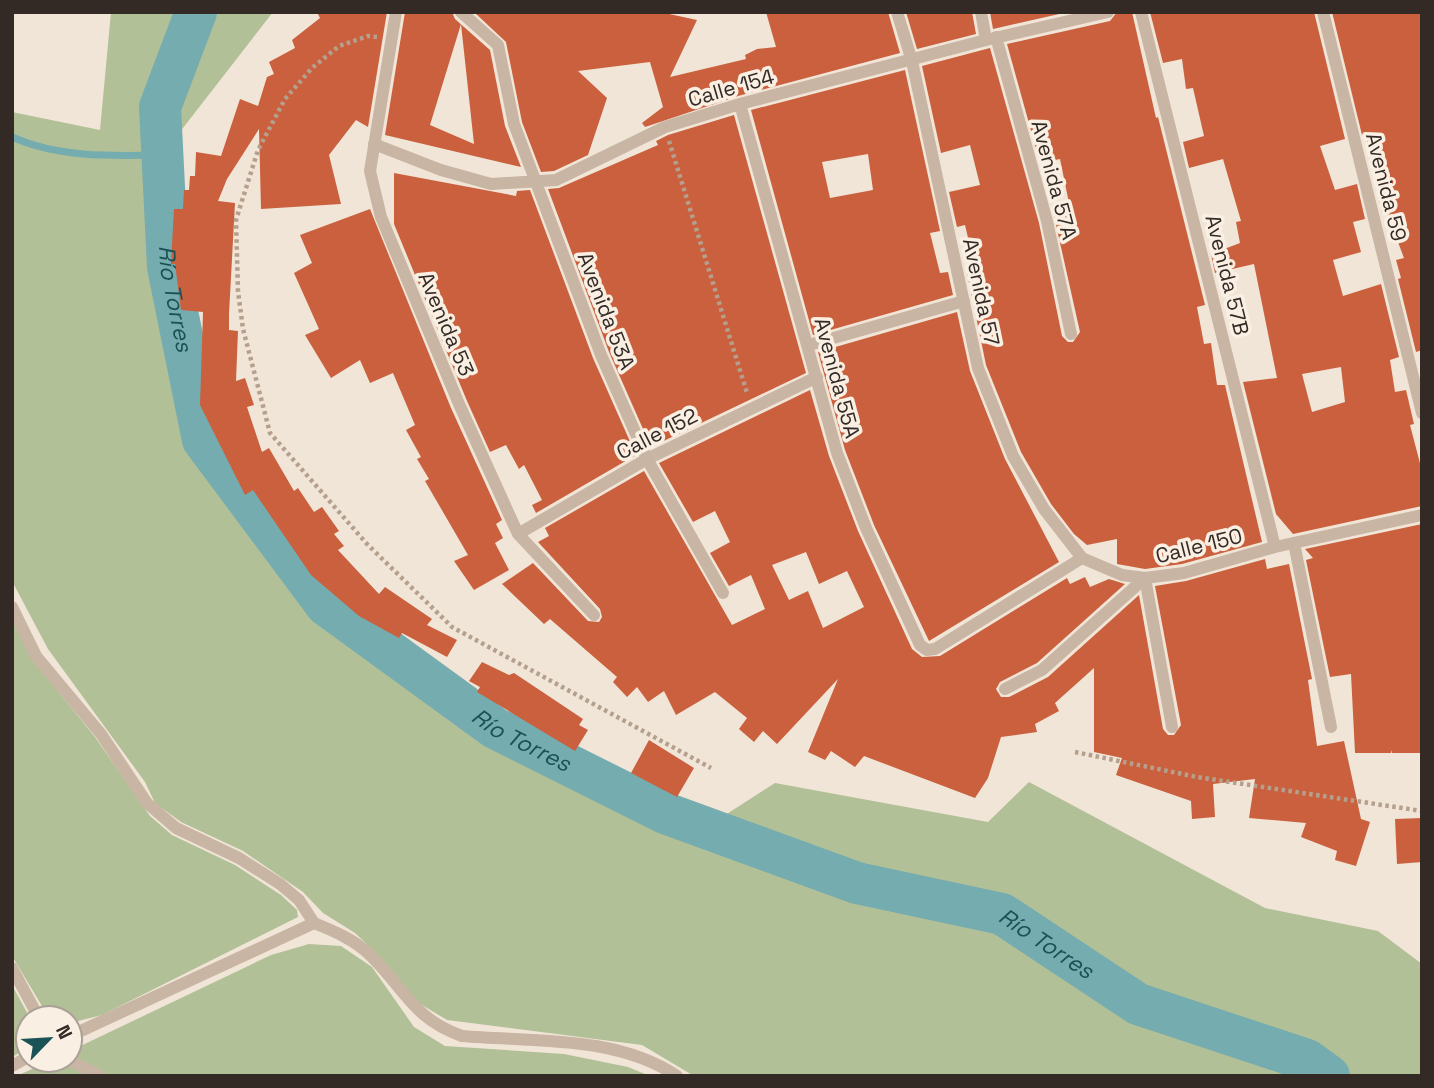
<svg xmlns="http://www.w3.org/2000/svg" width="1434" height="1088" font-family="'Space Grotesk',sans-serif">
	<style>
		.green { fill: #b2c097 }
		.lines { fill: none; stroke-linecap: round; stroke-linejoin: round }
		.stream { stroke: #75acaf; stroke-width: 7 }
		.river { stroke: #75acaf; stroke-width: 42 }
		.building { fill: #ca603d; fill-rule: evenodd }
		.path { stroke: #b59f8d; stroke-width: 4.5; stroke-dasharray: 3.5 3.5; stroke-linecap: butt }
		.service { stroke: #c9b5a3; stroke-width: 12 }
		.labels { text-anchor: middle; stroke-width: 7; stroke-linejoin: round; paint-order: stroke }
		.street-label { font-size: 21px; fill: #342a25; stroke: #f9efe3 }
		.water-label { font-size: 23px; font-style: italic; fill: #1a5256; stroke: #f9efe3 }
	</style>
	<rect width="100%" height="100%" fill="#f1e5d7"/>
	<path class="green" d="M111 12H273L162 155 168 267 203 440 326 605 495 728 665 813 705 828 775 783 988 822 1029 782 1265 908 1378 931 1422 964V1076H694L642 1045 447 1020 417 1002 376 953 355 933 323 913 303 892 243 851 181 822 155 803 145 782 48 649 12 581V112L100 130Z
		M12 620 35 663 95 737 150 816 172 835 235 865 281 895 297 910 298 917 102 1015 70 1023V1018H53L45 1011 12 956Z
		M309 944 341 946 372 967 414 1027 445 1046 564 1054 628 1067 650 1076H17L51 1060H70V1051L271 955Z
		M12 985 30 1018 28 1048 12 1057Z"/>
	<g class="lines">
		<path class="stream" d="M12 137C59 158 112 156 162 155"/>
		<path class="river" id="s1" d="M196 12 160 107 168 267 203 440 326 605 495 728 665 813 857 883 1002 914 1138 1004 1307 1060 1329 1076"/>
	</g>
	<path class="building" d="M317 12H387L368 127 356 120 329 155 341 204 261 209 259 129 227 179 218 201 235 203 229 314V330L238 331 236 381 245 378 254 405 247 407 262 452 269 448 294 491 298 488 314 512 322 507 339 531 334 534 344 546 338 550 379 594 385 587 432 619 427 625 457 640 447 657 402 633 399 638 359 616 311 575 253 490 245 495 200 405 203 312 181 310 175 264H171L174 209H183L184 190H189L190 176H195L196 152 221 156 240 99 258 106 267 77 274 74 269 62 295 48 292 40 320 18Z
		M405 12H452L455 19 490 50 505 126 521 167 385 135ZM461 24 474 144 430 125Z
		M474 12H660L697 20 670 77 746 59 745 55 757 49 776 47 766 12H888L900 53 738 96 645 127 642 123 663 107 650 62 578 71 607 98 588 155 554 171 541 172 522 122 506 42Z
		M906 12H972L976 34 917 49Z
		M990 12H1068L993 29Z
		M1117 12H1132L1156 118 1158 117 1205 305 1197 307 1204 344 1211 343 1217 385H1225L1262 542 1182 564 1145 569 1117 564V539L1087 545 1074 534 1051 504 1021 452 986 365 966 268 975 267 965 225 957 227 949 192 980 185 970 145 941 153 922 66 990 48 1039 223 1062 336 1068 342H1073L1080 332 1052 207 1069 203 1060 159 1040 163 1007 44 1110 21Z
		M1150 12H1314L1345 139 1320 146 1335 190 1357 184 1365 219 1353 222 1361 252 1333 260 1343 296 1381 284 1399 357 1390 360 1395 392 1406 390 1414 424 1410 425 1422 471V506L1293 534 1276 514 1243 382 1277 378 1254 264 1215 273 1211 254 1240 243 1236 222 1241 221 1223 159 1189 168 1183 142 1204 136 1193 88 1186 89 1182 59 1163 63ZM1341 367 1345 402 1312 412 1302 374Z
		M1332 12H1422V350L1416 352 1398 279 1401 278 1396 260 1404 258 1387 213 1382 214 1366 134 1362 135Z
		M905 70 940 231 930 233 940 273 948 272 953 295 813 335 751 110ZM868 154 873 190 830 198 822 162Z
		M734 115 806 373 651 447 609 352 548 189 559 188 658 145 656 141 668 135Z
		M394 173 516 196 517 191 530 190 593 358 636 455 536 513 532 505 542 500 524 465 519 469 506 445 490 452 467 401 394 224Z
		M370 209 451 408 502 520 496 524 503 538 495 543 509 570 474 590 454 561 468 555 425 481 429 479 417 459 421 457 406 430 415 425 393 373 370 383 360 360 331 378 305 335 319 329 294 273 312 263 300 235Z
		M957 312 970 371 1005 459 1059 562 929 641 874 525 845 450 818 352Z
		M810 390 829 456 858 531 912 649 922 657 940 656 1067 578 1070 584 1085 577 1090 587 1109 579 1125 584 1037 663 1000 682 996 689 1001 697H1009L1048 677 1139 595 1163 729 1168 735H1174L1181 725 1155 586 1186 581 1265 559 1267 569 1289 564 1312 679 1308 680 1317 746 1344 741 1361 819 1370 822 1356 866 1335 860 1337 851 1301 837 1306 823 1249 818 1255 779 1213 784 1215 817 1192 819 1191 801 1116 775 1122 758 1094 752V668L1055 703 1059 711 1035 724 1037 732 1001 737 988 778 975 798 864 756 855 767 831 751 825 760 808 752 838 679 777 744 763 731 754 742 739 729 747 718 715 692 676 715 664 691 648 702 637 687 627 697 613 682 617 677 550 619 544 624 502 584 533 563 588 621 599 622 602 617 600 609 538 542 549 536 545 528 644 471 732 625 765 609 751 575 729 586 710 553 730 542 715 511 693 522 659 463ZM806 552 819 584 847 571 864 607 823 628 808 591 789 600 772 565Z
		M1422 524V753H1392V750L1391 753H1355L1351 674 1330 677 1306 560 1313 558 1305 549Z
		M482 662 509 675 514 673 583 719 579 725 588 730 575 751 477 692 480 687 469 681Z
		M649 740 694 768 677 797 631 773Z
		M1422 818V862L1397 864 1395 819Z"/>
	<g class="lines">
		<path class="path" d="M377 37 368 36 339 46 312 68 285 99 258 150 236 220 238 291 243 329 270 433 367 544 452 627 711 768
			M669 141 747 393
			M1075 752 1197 777 1422 811"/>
		<path class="service" d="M396 12 370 171 381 217 459 404 518 534 594 615
			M461 12 498 45 514 124 601 355 647 459 723 593
			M897 12 912 61 978 368 1013 456 1044 509 1082 558 1122 575 1145 578 1184 573 1275 547 1422 515
			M981 12 986 40
			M1141 12 1275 547
			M1323 12 1422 413
			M996 37 1047 221 1071 334
			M740 104 837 453 866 528 920 645 927 650 935 649 1082 558
			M374 144 441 170 491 184 556 180 665 127 740 104 986 40 1108 12
			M809 345 964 301
			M518 534 647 459 817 377
			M1294 543 1331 727
			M1145 578 1172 727
			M12 607 36 656 101 734 147 803 176 828 239 858 280 884 299 900 314 923
			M1005 689 1042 670 1145 578
			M12 968 39 1018
			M70 1036 314 923C334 931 355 940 370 955 405 989 412 1018 462 1036 533 1042 616 1035 677 1076
			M69 1060 100 1076
			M12 1066 28 1057"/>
	</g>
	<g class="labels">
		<g class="street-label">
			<text transform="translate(731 88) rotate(-16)" y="7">Calle 154</text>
			<text transform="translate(1054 180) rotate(75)" y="7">Avenida 57A</text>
			<text transform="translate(1386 187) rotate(76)" y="7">Avenida 59</text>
			<text transform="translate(1227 275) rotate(76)" y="7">Avenida 57B</text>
			<text transform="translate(981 292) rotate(78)" y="7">Avenida 57</text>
			<text transform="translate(606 311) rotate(69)" y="7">Avenida 53A</text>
			<text transform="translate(446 324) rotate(67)" y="7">Avenida 53</text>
			<text transform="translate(837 378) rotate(75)" y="7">Avenida 55A</text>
			<text transform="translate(657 434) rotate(-27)" y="7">Calle 152</text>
			<text transform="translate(1199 546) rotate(-14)" y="7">Calle 150</text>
		</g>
		<g class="water-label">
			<text dy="8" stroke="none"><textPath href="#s1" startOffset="294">Río Torres</textPath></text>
			<text dy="8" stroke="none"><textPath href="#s1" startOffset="882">Río Torres</textPath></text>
			<text dy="8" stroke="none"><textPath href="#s1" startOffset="1449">Río Torres</textPath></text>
		</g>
	</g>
	<rect width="1434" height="1088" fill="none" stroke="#342a25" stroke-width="28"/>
	<g transform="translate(49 1039) rotate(65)"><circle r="33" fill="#f9efe3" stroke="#aaa097" stroke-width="2"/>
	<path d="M0-5L12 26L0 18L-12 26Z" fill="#1a5256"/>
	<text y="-10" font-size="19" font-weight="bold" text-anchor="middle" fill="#342a25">N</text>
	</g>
</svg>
